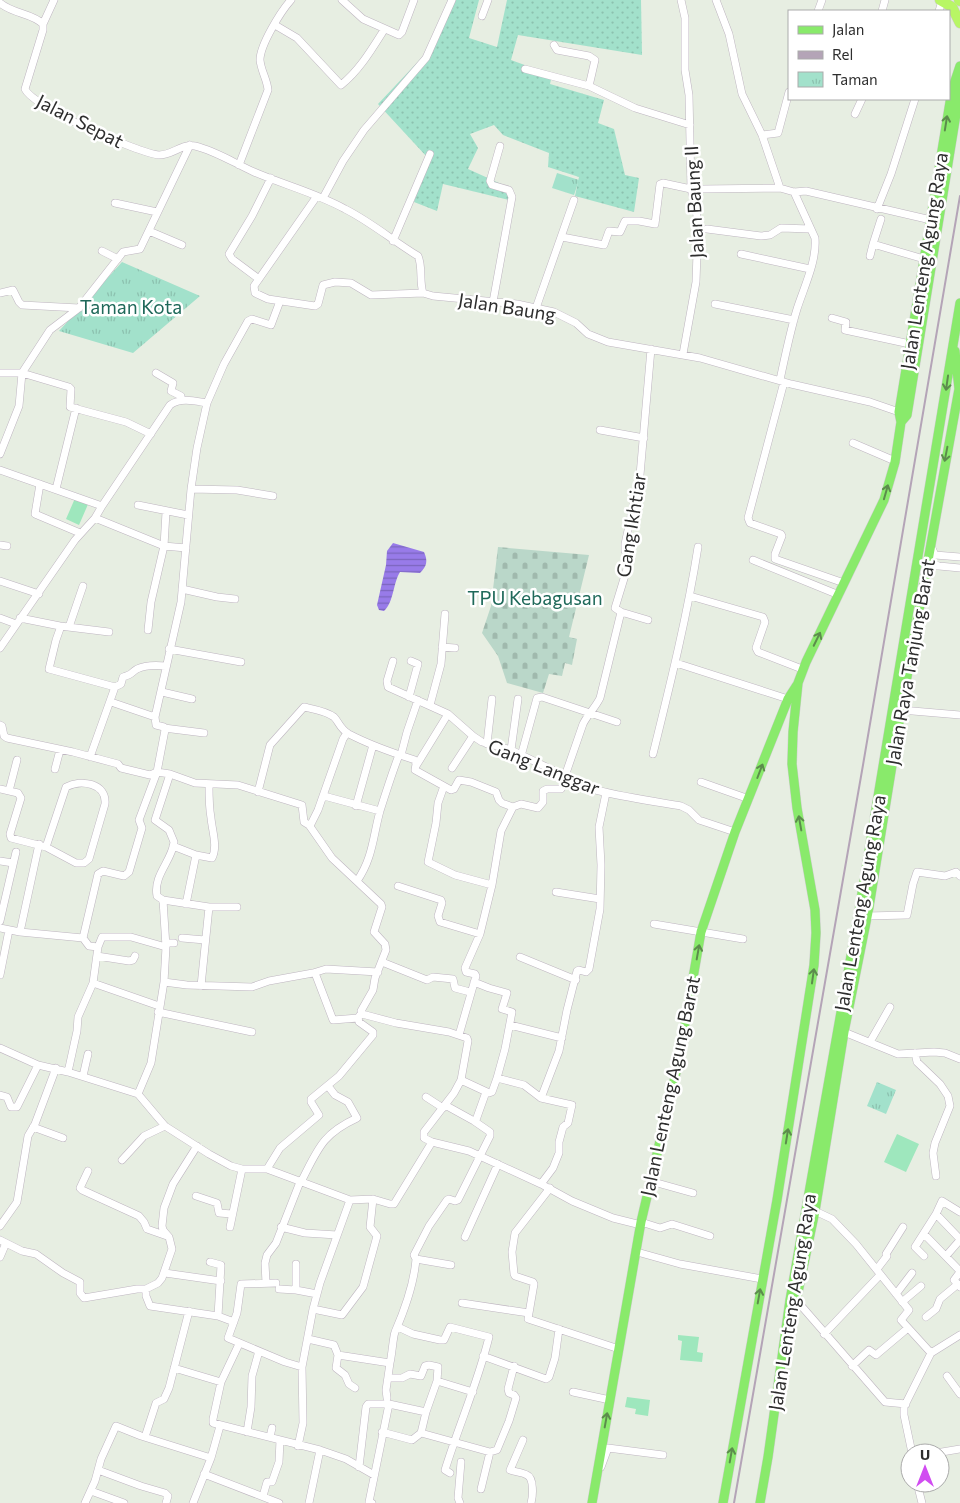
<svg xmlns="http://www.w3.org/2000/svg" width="960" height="1503" font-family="Commissioner,sans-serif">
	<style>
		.grass { fill: url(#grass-dots) }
		.cemetery { fill: url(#cemetery-stones) }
		.park { fill: url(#park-tufts) }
		.pitch { fill: #9ee7bd }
		.water { fill: url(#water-rules) }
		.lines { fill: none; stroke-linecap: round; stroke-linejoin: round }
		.minor-casing { stroke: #beb5c0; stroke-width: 8 }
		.major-casing { stroke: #cdcdcd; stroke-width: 10 }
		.highway-casing { stroke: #cdcdcd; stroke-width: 11 }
		.minor { stroke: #fff; stroke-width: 7 }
		.major { stroke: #89ea6b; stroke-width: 9 }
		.highway { stroke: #b8f665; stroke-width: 10 }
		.rail { stroke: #b4a4b7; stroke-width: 2 }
		.oneway { stroke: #5c8c4c }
		.labels { text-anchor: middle; stroke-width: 5; stroke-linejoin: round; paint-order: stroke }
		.street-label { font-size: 19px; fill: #2e2e2e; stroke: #fff }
		.park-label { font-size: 19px; fill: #1f695a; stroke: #fff }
	</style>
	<defs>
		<pattern id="grass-dots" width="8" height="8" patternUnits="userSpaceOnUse" patternTransform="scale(1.25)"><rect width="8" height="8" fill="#a2e1cb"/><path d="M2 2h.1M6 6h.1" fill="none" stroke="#8cc1af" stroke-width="1.8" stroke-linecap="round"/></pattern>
		<pattern id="cemetery-stones" width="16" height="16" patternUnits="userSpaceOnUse" patternTransform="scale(1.25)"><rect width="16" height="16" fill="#bad7c9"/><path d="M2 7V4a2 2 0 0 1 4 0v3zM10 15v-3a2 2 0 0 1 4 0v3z" fill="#a0b9ad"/></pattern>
		<pattern id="park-tufts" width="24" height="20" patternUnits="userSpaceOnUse" patternTransform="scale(1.25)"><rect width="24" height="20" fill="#a2e1cb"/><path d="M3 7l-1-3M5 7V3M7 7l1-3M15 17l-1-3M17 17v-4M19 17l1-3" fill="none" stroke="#8cc1af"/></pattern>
		<pattern id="water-rules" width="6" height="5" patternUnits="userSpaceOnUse" patternTransform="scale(1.25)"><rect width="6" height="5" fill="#987be9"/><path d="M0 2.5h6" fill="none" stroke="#7c65bd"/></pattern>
	</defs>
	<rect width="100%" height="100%" fill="#e7eee2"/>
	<path class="grass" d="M448 0H479L469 38 497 47 507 0H641L642 55 518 35 511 60 552 75 550 84 604 100 598 123 614 129 625 175 639 178 634 212 575 196 579 177 548 167 549 153 503 135 494 125 470 134 478 148 468 169 510 188 509 200 443 184 437 211 414 202 427 157 378 104 428 51Z"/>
	<path class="cemetery" d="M498 547 589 555 569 637 577 639 572 665 565 663 562 676 549 674 543 693 507 683 498 656 482 633 491 606Z"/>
	<path class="park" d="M557 173 579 180 574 195 552 188Z
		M122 262 200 296 133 353 59 331Z
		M877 1082 896 1090 886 1114 867 1106Z"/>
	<path class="pitch" d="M76 496 89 502 79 525 66 519Z
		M897 1134 919 1144 906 1172 884 1162Z
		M678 1335 699 1337 697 1352 703 1353 702 1362 680 1360 682 1341 678 1340Z
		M627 1397 650 1400 648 1416 635 1414 636 1409 625 1407Z"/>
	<path class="water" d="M393 543 424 552C428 561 427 566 420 573L400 572C393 583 394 602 384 611L379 610 377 605 386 565 387 551Z"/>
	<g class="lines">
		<g class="minor-casing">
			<path id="minor" d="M342 0 363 19 399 35 402 32 414 0
				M681 0 685 18V70L689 95 691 189 696 209 698 224 696 282 683 354
				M716 0 729 34 742 94 762 135 780 188
				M0 3C13 14 32 13 43 24V30L25 89C33 107 138 153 159 155 173 155 182 143 195 146 216 151 234 163 254 172 284 185 316 193 345 209 371 222 393 241 418 256 423 267 419 281 423 293L433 296 517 304 554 312 576 323 588 334 608 342 700 358 791 384 870 402 899 412
				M818 11 822 0
				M882 11 885 0
				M939 11 942 1
				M482 16 488 0
				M43 24 54 0
				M275 25 297 38 341 85C359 71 372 49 384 30
				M554 45 557 50 589 56 595 60 589 86
				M525 69 589 86 635 108 690 125
				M855 114 862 99
				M762 135 778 133 789 92
				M239 165 268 90C267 79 261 71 260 60 260 45 281 11 291 0
				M703 189 780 188 794 192 806 191 931 220
				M317 196 254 286 255 293 268 299 315 306 318 304 323 285 335 282 351 283 371 295 423 293
				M323 198 343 161 364 130 426 58 452 0
				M115 203 157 212
				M877 209 891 174 915 99
				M881 219 873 244 924 259
				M707 229 761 236 770 235 781 228 810 229
				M149 231 182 245
				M562 237 604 245 609 231 620 232 625 221H639L655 224 660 184 663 183 691 189
				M393 241 430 154
				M102 251 118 259
				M741 254 810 269
				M870 256 873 244
				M259 279 232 259 229 254 252 216 271 178
				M0 293 13 290 19 302 22 305 79 308
				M493 302 512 197 509 190 492 185 490 181 500 146
				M715 304 794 320
				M536 308 574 200
				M832 318 846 322 845 330 910 344
				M0 373H22L69 387 71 389 70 407 126 422 151 434
				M22 373 50 330 79 308 123 252 140 249 190 145
				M156 373 173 383 171 391 181 396V400
				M780 380C785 356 790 332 797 309 804 287 817 261 815 238L794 192
				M784 382 748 518 750 523 781 534 782 536 775 554V559L844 583
				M600 430 644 438
				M853 443 895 461
				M0 454 19 406 22 373
				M0 470 102 506
				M40 484 35 514 80 533
				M56 489 76 408
				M191 489 237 490 273 496
				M138 505 188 515
				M166 512 164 546 186 548
				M95 518 164 546 151 602 148 630
				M0 545 7 546
				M931 546 935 555 960 557
				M753 560 839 595
				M928 563 939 566 960 568
				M0 581 39 594
				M182 589 217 597 235 599
				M690 596 763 617 765 622 756 648 758 652 802 669
				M621 612 648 620
				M0 618 16 624
				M20 618 60 626 109 632
				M61 626 56 640 49 669 115 687
				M69 627 83 586
				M442 647 455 648
				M0 648 75 540 95 518 102 506 170 405C181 397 195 401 207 403L224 364 248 321 252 319 271 325 280 301
				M169 649 241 662
				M393 661 387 681 388 687 448 714 473 736 482 742 511 750 565 776C573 791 660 802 681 806L689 810 699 820 735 832
				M676 663 788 699
				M162 692 192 699
				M409 697 418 664 411 661
				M111 702 155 717
				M430 705 441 664 445 614
				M901 710 960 715
				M0 725 2 726 4 736 7 738 73 752 118 764 121 768 150 775 157 772
				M164 728 204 733
				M487 744 492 699
				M511 750 518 699
				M653 754C670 685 687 617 698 547
				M401 755 407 732 418 700
				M521 756 537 698 542 697 617 722
				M90 757 115 687 121 684 123 677C134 674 130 673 137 669 145 665 157 665 166 666
				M416 766 448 714
				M452 768 473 736
				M55 769 60 750
				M157 772 170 774 195 783 238 785 302 805 304 822 309 825 332 858 381 904 382 907 374 932 385 944 386 950 375 978 373 990 361 1011 362 1014 396 1023 449 1032 467 1038 468 1041 461 1080 489 1093 492 1092 497 1078 524 1085 541 1098 572 1105 568 1123 563 1127 559 1142V1153L553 1168 541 1184
				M565 776 583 724C588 714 595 708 600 698L621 612 615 608 630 559 625 551V544L640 475 651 349
				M701 782 749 799
				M444 786 438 803 436 823 428 862 455 875 492 885
				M0 789 18 793 21 798 10 834 11 838 46 847 76 863H84L89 859 105 804C107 783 81 779 66 787L46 847
				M9 791 17 760
				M258 792 270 745 304 707C313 709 326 711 334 717 339 722 340 729 349 734 370 745 393 753 415 760L416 764 415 770 451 790 454 789 459 780 471 782 496 792 499 800 502 803 513 807 521 804 538 808 543 802V791L547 789H561L567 780
				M324 796 380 811
				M356 806 373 745
				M310 826 318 810 343 739 347 733
				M173 846 196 855 186 904
				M196 855 212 858C218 847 212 830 211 818 209 807 209 796 209 785
				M0 861 13 863
				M357 881C373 858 373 836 380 811 386 792 392 773 399 755
				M398 886 441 900 442 903 438 916 440 922 480 934
				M556 892 600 899
				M163 900 209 907H237
				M867 916 907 915 913 884 917 872 945 876 956 872 960 876
				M0 921 16 852
				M654 924 743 939
				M0 928 20 932 83 938 89 946 98 947
				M20 932 39 844
				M83 938 98 874 103 871 124 876 129 872 142 828 139 820 157 772 165 730 164 727 156 725 155 717 181 602 191 489 197 448 207 403
				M182 938 205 940
				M166 943H174
				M97 956 129 961 133 960 135 956
				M520 957 576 980
				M382 962 427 980 433 977 453 979 455 988 470 992
				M315 973 333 1020 358 1018 360 1015
				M0 975 9 930
				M164 982 187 985 252 987 269 981 313 973 326 969 378 972
				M474 982 489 988 507 993 502 1009 512 1012 505 1049 497 1078
				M93 983 159 1006
				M201 986 209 907
				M158 1012 252 1032
				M510 1025 562 1038
				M844 1032 898 1054 934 1052 945 1053 960 1059
				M459 1035 476 976 475 974 466 972 465 968 480 934 492 885 501 831 513 807
				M870 1042 890 1007
				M0 1048 38 1065 68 1072 138 1094 165 1126 209 1154 231 1166 242 1169H267L350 1200 373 1199 390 1204H394L432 1142
				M915 1053 917 1062 940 1084 948 1096 950 1106 935 1143 933 1153 936 1176
				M68 1072 77 1031 78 1017 93 983 98 947 102 937H131L166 947
				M83 1076 88 1054
				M461 1080 454 1093 424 1132V1138L432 1142 469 1151 541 1184 572 1201 613 1218 641 1225
				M138 1094 151 1063 164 982 166 947 163 900 157 896C153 875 172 861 174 842L169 830 155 820 170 774
				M0 1095 7 1097 11 1107H17L38 1065
				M426 1097 443 1108
				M541 1098 559 1051 567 1010 577 971 579 970 586 972 589 969 600 909 601 865 599 827 606 793
				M445 1105 474 1121 476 1120 486 1092
				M33 1127 63 1138
				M122 1160 144 1136 165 1126
				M267 1169 280 1148 319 1115 311 1102V1099L339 1076 373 1035V1032L359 1022 358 1018
				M88 1171 80 1188 82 1190 139 1216 144 1222 147 1229 167 1236
				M650 1181 693 1193
				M301 1182C318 1149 322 1134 357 1118L348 1102 335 1095 328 1086
				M550 1188 515 1233 512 1252 514 1274 515 1276 533 1282 534 1284 528 1319 619 1349
				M196 1196 217 1203 219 1213 232 1214
				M815 1211 832 1219 856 1244 909 1310 901 1320 931 1353
				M936 1214 960 1239
				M641 1222 660 1228 672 1224 710 1236
				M0 1226 17 1202 28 1136 35 1124 56 1068
				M230 1227 242 1169
				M281 1227 305 1233 337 1235
				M924 1234 960 1271
				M465 1237 498 1164
				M0 1240 6 1243 0 1257
				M6 1243 22 1251 36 1254 63 1273 80 1282V1293L84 1298 137 1289H146L158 1283 162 1278 172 1249 169 1237 163 1230 162 1226 164 1208 173 1184 197 1146
				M637 1252 680 1264 762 1279
				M924 1256 915 1247 936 1214 942 1201 960 1212
				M946 1256 960 1240
				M210 1262 221 1265 218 1316
				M296 1264V1290
				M451 1265 416 1259 414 1255 429 1226 447 1200 449 1199 455 1201 458 1200 490 1136V1132L474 1121
				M877 1269 887 1256 886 1254 903 1227
				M960 1272 954 1280 960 1287
				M165 1273 221 1281
				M266 1283 265 1263 267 1255 276 1243 300 1182
				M276 1283 241 1284 237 1313 228 1338 285 1362 302 1367
				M146 1289V1296L150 1306 218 1316 234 1322
				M279 1289 296 1290 317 1294
				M896 1294 912 1273
				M797 1301 885 1402 906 1404
				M902 1302 921 1286
				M462 1303 529 1313
				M313 1309 342 1315 363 1287 377 1236 370 1227 373 1199
				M926 1317 936 1309 940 1299 958 1284
				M398 1327 413 1334 440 1340H444L450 1327 489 1337C478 1382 459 1425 445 1470L450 1473
				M824 1334 880 1275
				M308 1339 334 1345 338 1355 336 1368 345 1375 349 1384 355 1388
				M239 1344 221 1382 213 1419V1423L320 1450 346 1459 374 1475
				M338 1355 390 1363 386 1390 387 1398
				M483 1356 546 1379 549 1377 555 1358 559 1329
				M390 1363C392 1355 393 1337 395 1332 405 1309 414 1285 416 1259
				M852 1366 869 1350 876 1355 908 1328
				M174 1368 221 1382
				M947 1376 960 1394
				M388 1378H402L410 1374 421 1376 425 1366 429 1365 438 1367 437 1381 426 1412 421 1433 490 1452
				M437 1381 473 1392
				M573 1392 610 1400
				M247 1432 251 1407 252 1376 259 1351
				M382 1432 412 1440 421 1433
				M145 1437 156 1403 164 1399 169 1388 189 1311
				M270 1437 272 1428
				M523 1440 510 1470C515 1472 522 1472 527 1475 534 1478 533 1496 531 1503
				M298 1446 303 1423 302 1367 313 1309 320 1283 350 1200
				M912 1453 904 1415V1407L931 1353 960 1335
				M936 1453 960 1449
				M359 1467 366 1407 368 1404H389L426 1412
				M601 1467 608 1448 663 1455
				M98 1470 141 1486 165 1493 168 1496 166 1503
				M204 1474 279 1503
				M917 1483 922 1503
				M481 1489 490 1452 497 1450 509 1421 516 1398 514 1395 509 1393 508 1389 514 1366
				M91 1491 124 1503
				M263 1496 267 1482H272L279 1462 280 1440
				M85 1503 95 1481 101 1459 116 1426 141 1436 211 1458
				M193 1503 211 1458 220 1426
				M309 1503 320 1450
				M372 1503 369 1502 389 1404
				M460 1503 458 1498 461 1462"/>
		</g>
		<g class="major-casing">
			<path id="major" d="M901 422 907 415 958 102 959 75
				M793 1316 815 1211 844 1032 869 907 901 710 959 389 955 351
				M592 1503 641 1222 678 1064 701 932 735 832 788 699 797 685
				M723 1503 777 1200 814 965 816 933 815 910 797 808 792 764 793 732 798 683 806 662 884 500 895 462 901 422 899 412 950 102 953 87 960 66
				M760 1503 768 1457 790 1300 860 905 960 303"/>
		</g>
		<g class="highway-casing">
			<path id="highway" d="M940 0 952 7 960 23
				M959 0 960 1"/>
		</g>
		<use href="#minor" class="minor"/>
		<use href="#major" class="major"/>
		<use href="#highway" class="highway"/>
		<path class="rail" d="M734 1503 863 765 960 196"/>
	</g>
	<defs><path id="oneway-shaft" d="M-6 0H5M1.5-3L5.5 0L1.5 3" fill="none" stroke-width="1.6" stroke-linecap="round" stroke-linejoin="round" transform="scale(1.25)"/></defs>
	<g class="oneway">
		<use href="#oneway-shaft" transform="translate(946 123) rotate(-81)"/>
		<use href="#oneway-shaft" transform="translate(947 383) rotate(98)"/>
		<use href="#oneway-shaft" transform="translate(946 454) rotate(101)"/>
		<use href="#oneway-shaft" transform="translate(886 492) rotate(-74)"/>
		<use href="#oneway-shaft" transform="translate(817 639) rotate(-64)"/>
		<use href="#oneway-shaft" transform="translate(760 771) rotate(-69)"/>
		<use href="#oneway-shaft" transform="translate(800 823) rotate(-100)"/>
		<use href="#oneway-shaft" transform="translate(698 952) rotate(-80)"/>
		<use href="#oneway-shaft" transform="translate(813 976) rotate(-82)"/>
		<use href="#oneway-shaft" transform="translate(787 1136) rotate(-81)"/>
		<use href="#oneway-shaft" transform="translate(759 1296) rotate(-80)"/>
		<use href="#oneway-shaft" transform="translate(606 1420) rotate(-80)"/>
		<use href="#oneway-shaft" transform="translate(731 1455) rotate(-80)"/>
	</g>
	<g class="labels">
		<g class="street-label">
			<text transform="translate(80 121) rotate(27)" y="7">Jalan Sepat</text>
			<text transform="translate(694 202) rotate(-93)" y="7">Jalan Baung II</text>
			<text transform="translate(924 261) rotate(-81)" y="7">Jalan Lenteng Agung Raya</text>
			<text transform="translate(507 307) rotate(9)" y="7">Jalan Baung</text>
			<text transform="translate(631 525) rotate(-81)" y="7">Gang Ikhtiar</text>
			<text transform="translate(910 662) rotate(-80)" y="7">Jalan Raya Tanjung Barat</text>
			<text transform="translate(544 767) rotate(22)" y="7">Gang Langgar</text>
			<text transform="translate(860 903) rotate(-80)" y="7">Jalan Lenteng Agung Raya</text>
			<text transform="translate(670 1086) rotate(-78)" y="7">Jalan Lenteng Agung Barat</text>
			<text transform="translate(792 1302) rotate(-81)" y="7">Jalan Lenteng Agung Raya</text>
		</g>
		<g class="park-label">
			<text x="131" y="314">Taman Kota</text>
			<text x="535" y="605">TPU Kebagusan</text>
		</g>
	</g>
	<rect x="788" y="10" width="162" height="90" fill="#ffffff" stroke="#ababab"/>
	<rect x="798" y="26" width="25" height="8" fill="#89ea6b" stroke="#ababab"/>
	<text x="832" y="35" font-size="15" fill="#2e2e2e">Jalan</text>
	<rect x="798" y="51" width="25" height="8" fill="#b4a4b7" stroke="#ababab"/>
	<text x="832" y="60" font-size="15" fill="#2e2e2e">Rel</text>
	<rect x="798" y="72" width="25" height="15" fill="url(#park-tufts)" stroke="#ababab"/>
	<text x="832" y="85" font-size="15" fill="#2e2e2e">Taman</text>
	<g transform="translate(925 1468)"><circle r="24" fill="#ffffff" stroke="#ababab"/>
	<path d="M0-4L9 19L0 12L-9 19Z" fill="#d14cf1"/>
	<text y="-8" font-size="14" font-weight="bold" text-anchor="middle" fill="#2e2e2e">U</text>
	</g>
</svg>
